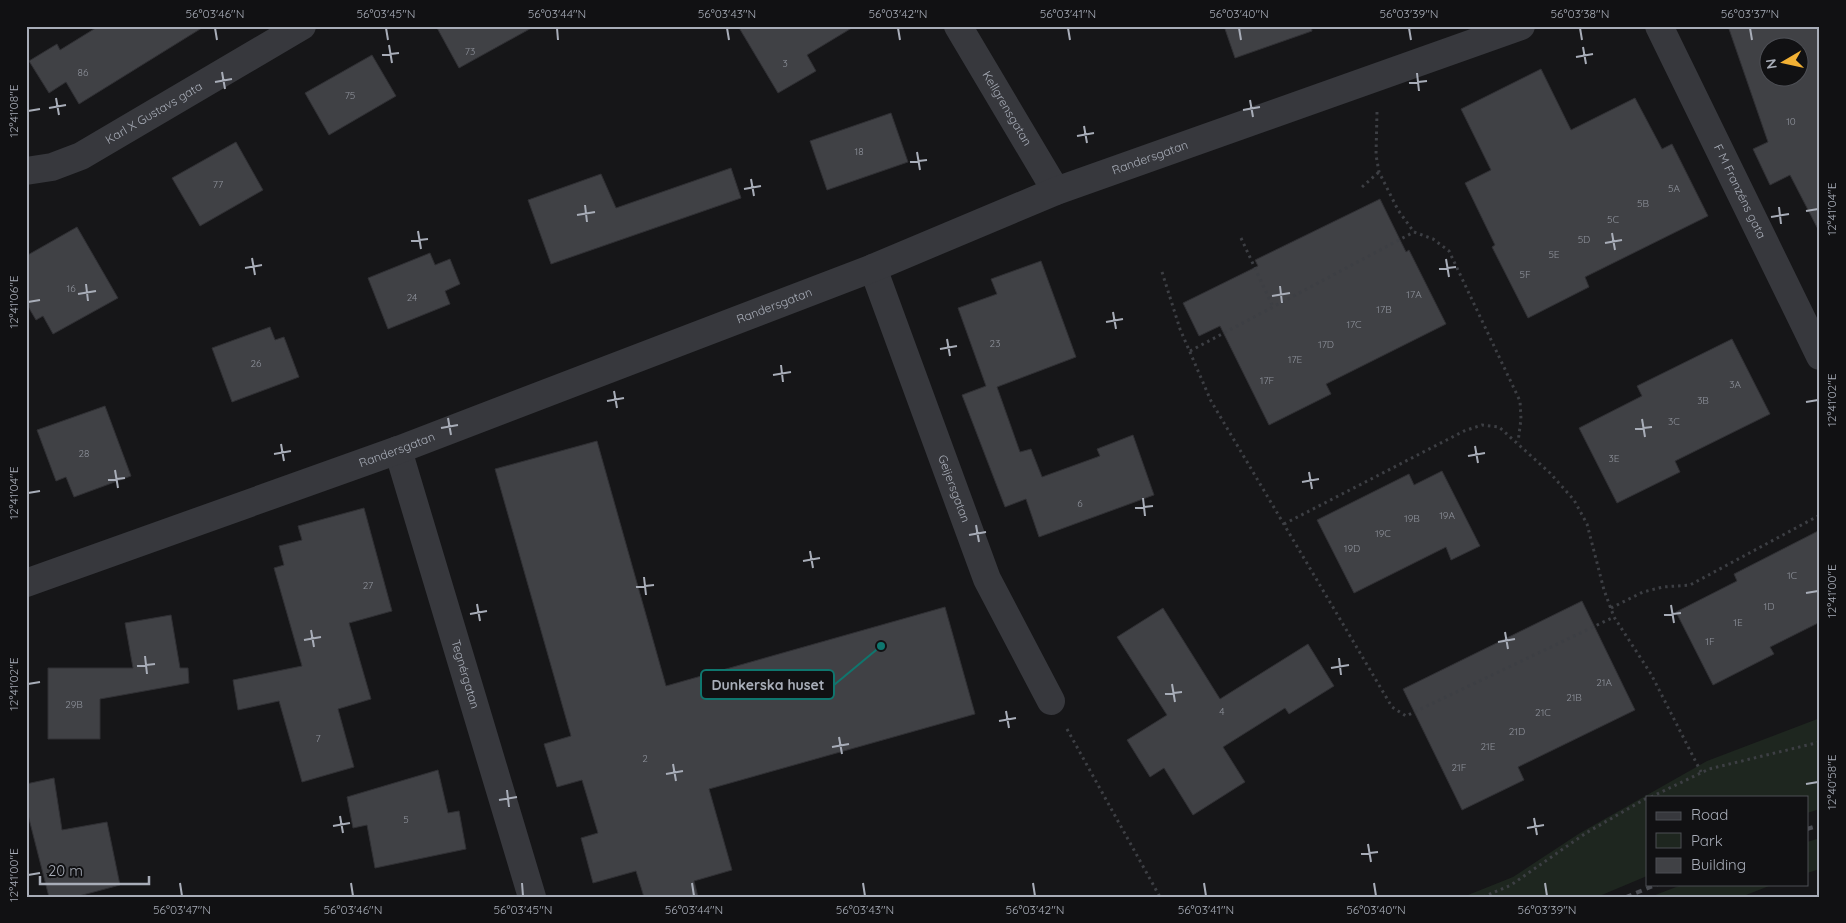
<svg xmlns="http://www.w3.org/2000/svg" width="1846" height="923" font-family="Quicksand,sans-serif">
	<style>
		.green { fill: #1e261f }
		.building { fill: #404145; stroke: #303034; fill-rule: evenodd }
		.lines { fill: none; stroke-linecap: round; stroke-linejoin: round }
		.path { stroke: #3d3f44; stroke-width: 3; stroke-dasharray: 2.5 4; stroke-linecap: butt }
		.street { stroke: #37383d; stroke-width: 28 }
		.rail { stroke: #4a4c52; stroke-width: 4; stroke-dasharray: 6 5; stroke-linecap: butt }
		.ticks { fill: none; stroke: #a8adb8; stroke-width: 2 }
		.labels { text-anchor: middle; stroke-width: 4; stroke-linejoin: round; paint-order: stroke }
		.number-label { font-size: 10px; fill: #8e929b }
		.street-label { font-size: 12px; fill: #a8adb8; stroke: #111113 }
		.leader { fill: none; stroke: #0f766e; stroke-width: 2 }
		.callout-dot { fill: #0f766e; stroke: #111113; stroke-width: 2 }
		.callout { fill: #111113; stroke: #0f766e; stroke-width: 2 }
		.callout-label { font-size: 14px; text-anchor: middle; font-weight: bold; fill: #a8adb8 }
		.neatline { fill: none; stroke: #a8adb8; stroke-width: 2 }
		.ticks-label { font-size: 12px; text-anchor: middle; fill: #a8adb8 }
	</style>
	<rect width="100%" height="100%" fill="#161618"/>
	<path class="green" d="M1820 718V809L1807 813V797H1647V876L1597 897H1463L1513 877 1580 833 1707 761Z
		M1820 838V869L1807 873V842Z
		M1684 884H1774L1741 897H1650Z"/>
	<path class="building" d="M99 26H205L79 104 66 82 49 93 29 61 57 44 60 50Z
		M436 26H535L459 68Z
		M738 26H855L807 55 816 71 778 93Z
		M1224 26H1311L1312 31 1235 58Z
		M1728 26H1820V233L1790 175 1770 185 1753 149 1768 142ZM1768 48H1798V78H1768Z
		M372 55 396 96 329 135 305 93Z
		M1541 69 1571 130 1635 98 1662 149 1672 144 1708 216 1585 277 1589 287 1528 318 1492 247 1495 245 1465 183 1491 170 1461 109Z
		M891 113 908 162 827 190 810 141Z
		M236 142 263 190 200 226 172 178Z
		M731 168 741 198 551 264 528 200 601 174 616 208Z
		M1380 199 1406 252 1409 250 1446 324 1326 384 1331 394 1269 425 1220 326 1199 336 1183 303 1258 266 1255 260Z
		M77 227 118 298 53 334 43 316 36 320 26 303V256Z
		M430 253 435 265 450 259 460 284 445 291 450 304 388 329 368 278Z
		M1041 261 1076 357 997 387 1020 452 1031 449 1042 477 1100 456 1097 449 1133 435 1154 495 1039 537 1026 499 1005 507 962 395 986 386 958 308 997 294 991 279Z
		M270 327 275 340 284 337 299 377 232 402 212 348Z
		M1732 339 1770 414 1675 461 1680 472 1617 503 1579 428 1642 396 1637 386Z
		M105 406 131 476 74 497 66 477 56 481 37 430Z
		M597 441 666 686 945 607 975 714 709 789 732 870 694 881 698 897H644L636 871 593 883 581 838 598 833 582 780 557 787 544 744 571 736 495 469Z
		M1442 471 1480 546 1451 560 1446 547 1354 593 1317 520 1409 474 1414 485Z
		M364 508 392 611 349 623 371 699 338 709 354 767 302 782 279 701 238 710 233 680 302 666 274 568 284 565 279 546 302 540 298 526Z
		M1820 530V622L1770 647 1774 654 1713 685 1676 612 1737 581 1734 574Z
		M1582 601 1635 710 1518 767 1524 780 1462 810 1403 689Z
		M1163 608 1220 699 1308 644 1334 686 1289 714 1285 708 1223 747 1245 782 1193 815 1164 768 1150 777 1127 740 1167 715 1117 637Z
		M171 615 180 668H188L189 683 100 699V739H48V668H133L125 623Z
		M438 770 448 813 459 811 466 849 375 868 367 825 353 828 347 797Z
		M54 778 62 830 107 822 120 885 75 897H49L26 807V784Z"/>
	<g class="lines">
		<path class="path" d="M1377 112 1376 155 1379 172 1398 210 1414 232 1433 239 1449 251 1520 401 1521 419 1518 442
			M1362 187 1379 172
			M1241 238 1273 307
			M1162 272 1180 329 1211 401 1392 707 1406 716 1614 617
			M1190 351 1414 232
			M1284 524 1464 431 1482 425 1499 427 1550 473 1574 500 1587 524 1604 590 1614 617 1651 674 1701 772
			M1611 608 1643 592 1663 587 1690 585 1820 515
			M1067 729 1160 897
			M1651 797 1709 769 1820 742
			M1483 897 1511 885 1586 833 1647 798"/>
		<g class="street">
			<path id="s1" d="M958 26 1056 191"/>
			<path id="s2" d="M1659 26 1820 356"/>
			<path id="s3" d="M26 171 52 167 81 156 302 26"/>
			<path id="s4" d="M873 268 987 579 1051 701"/>
			<path id="s5" d="M398 450 532 897"/>
			<path id="s6" d="M26 583 398 450 873 268 1056 191 1521 26"/>
		</g>
		<path class="rail" d="M1807 829 1820 825
			M1626 897 1658 884"/>
	</g>
	<path class="ticks" d="M215 28 217 40M386 28 388 40M557 28 558 40M727 28 729 40M898 28 900 40M1068 28 1070 40M1239 28 1241 40M1409 28 1411 40M1580 28 1582 40M1750 28 1752 40M389 45 392 63M1583 47 1586 64M382 55 399 53M1576 57 1593 54M222 72 225 89M1417 73 1419 91M215 82 232 79M1409 83 1427 81M56 98 59 115M1250 100 1253 117M49 108 66 105M1243 110 1260 107M28 111 40 109M1084 126 1087 143M1077 136 1094 133M917 152 920 170M910 162 927 160M751 179 754 196M744 189 761 186M585 205 587 222M1779 207 1781 224M1806 211 1818 209M577 215 595 212M1771 217 1789 214M418 231 421 249M1612 233 1615 250M411 241 428 239M1605 243 1622 240M252 258 255 275M1446 259 1449 277M245 268 262 265M1439 269 1456 267M86 284 88 301M1280 286 1282 303M78 294 96 291M1272 296 1290 293M28 302 40 300M1113 312 1116 329M1106 322 1123 319M947 339 950 356M940 349 957 346M781 365 783 382M773 375 791 372M614 391 617 408M607 401 624 398M1806 402 1818 400M448 418 451 435M1642 419 1645 437M441 428 458 425M1635 429 1652 427M281 444 284 461M1475 446 1478 463M274 454 291 451M1468 456 1485 453M115 470 118 488M1309 472 1312 489M108 480 125 478M1302 482 1319 479M28 493 40 491M1143 498 1145 516M1135 508 1153 506M976 525 979 542M969 535 986 532M810 551 813 568M803 561 820 558M644 577 646 595M636 587 654 585M1806 593 1818 591M477 604 480 621M1671 605 1674 623M470 614 487 611M1664 615 1681 613M311 630 314 647M1505 632 1508 649M304 640 321 637M1498 642 1515 639M145 656 147 674M1339 658 1341 675M137 666 155 664M1331 668 1349 665M28 684 40 682M1172 684 1175 702M1165 694 1182 692M1006 711 1009 728M999 721 1016 718M839 737 842 754M832 747 849 744M673 764 676 781M666 774 683 771M1806 784 1818 782M507 790 509 807M499 800 517 797M340 816 343 833M1534 818 1537 835M333 826 350 823M1527 828 1544 825M1368 844 1371 862M1361 854 1378 852M28 875 40 873M180 883 182 896M351 883 353 896M522 883 523 896M692 883 694 896M863 883 865 896M1033 883 1035 896M1204 883 1206 896M1374 883 1376 896M1545 883 1547 896"/>
	<g class="labels">
		<g class="number-label">
			<text x="470" y="55">73</text>
			<text x="785" y="67">3</text>
			<text x="83" y="76">86</text>
			<text x="350" y="99">75</text>
			<text x="1791" y="125">10</text>
			<text x="859" y="155">18</text>
			<text x="218" y="188">77</text>
			<text x="1674" y="192">5A</text>
			<text x="1643" y="207">5B</text>
			<text x="1613" y="223">5C</text>
			<text x="1584" y="243">5D</text>
			<text x="1554" y="258">5E</text>
			<text x="1525" y="278">5F</text>
			<text x="71" y="292">16</text>
			<text x="1414" y="298">17A</text>
			<text x="412" y="301">24</text>
			<text x="1384" y="313">17B</text>
			<text x="1354" y="328">17C</text>
			<text x="995" y="347">23</text>
			<text x="1326" y="348">17D</text>
			<text x="1295" y="363">17E</text>
			<text x="256" y="367">26</text>
			<text x="1267" y="384">17F</text>
			<text x="1735" y="388">3A</text>
			<text x="1703" y="404">3B</text>
			<text x="1674" y="425">3C</text>
			<text x="84" y="457">28</text>
			<text x="1614" y="462">3E</text>
			<text x="1080" y="507">6</text>
			<text x="1447" y="519">19A</text>
			<text x="1412" y="522">19B</text>
			<text x="1383" y="537">19C</text>
			<text x="1352" y="552">19D</text>
			<text x="1792" y="579">1C</text>
			<text x="368" y="589">27</text>
			<text x="1769" y="610">1D</text>
			<text x="1738" y="626">1E</text>
			<text x="1710" y="645">1F</text>
			<text x="1604" y="686">21A</text>
			<text x="1574" y="701">21B</text>
			<text x="74" y="708">29B</text>
			<text x="1222" y="715">4</text>
			<text x="1543" y="716">21C</text>
			<text x="1517" y="735">21D</text>
			<text x="318" y="742">7</text>
			<text x="1488" y="750">21E</text>
			<text x="645" y="762">2</text>
			<text x="1459" y="771">21F</text>
			<text x="406" y="823">5</text>
		</g>
		<g class="street-label">
			<text dy="4" stroke="none"><textPath href="#s1" startOffset="96">Kellgrensgatan</textPath></text>
			<text dy="4" stroke="none"><textPath href="#s3" startOffset="142">Karl X Gustavs gata</textPath></text>
			<text dy="4" stroke="none"><textPath href="#s6" startOffset="1202">Randersgatan</textPath></text>
			<text dy="4" stroke="none"><textPath href="#s2" startOffset="184">F M Franzéns gata</textPath></text>
			<text dy="4" stroke="none"><textPath href="#s6" startOffset="798">Randersgatan</textPath></text>
			<text dy="4" stroke="none"><textPath href="#s6" startOffset="394">Randersgatan</textPath></text>
			<text dy="4" stroke="none"><textPath href="#s4" startOffset="235">Geijersgatan</textPath></text>
			<text dy="4" stroke="none"><textPath href="#s5" startOffset="234">Tegnérgatan</textPath></text>
		</g>
	</g>
	<path class="leader" d="M881 646L834 685"/>
	<circle class="callout-dot" cx="881" cy="646" r="5"/>
	<rect class="callout" x="701" y="670" width="133" height="29" rx="5"/>
	<g class="callout-label">
		<text x="768" y="690">Dunkerska huset</text>
	</g>
	<rect width="1846" height="923" fill="none" stroke="#111113" stroke-width="55"/>
	<rect x="1646" y="796" width="162" height="90" fill="#111113" stroke="#4d4f55"/>
	<rect x="1656" y="812" width="25" height="8" fill="#37383d" stroke="#4d4f55"/>
	<text x="1691" y="820" font-size="15" fill="#a8adb8">Road</text>
	<rect x="1656" y="833" width="25" height="15" fill="#1e261f" stroke="#4d4f55"/>
	<text x="1691" y="846" font-size="15" fill="#a8adb8">Park</text>
	<rect x="1656" y="858" width="25" height="15" fill="#404145" stroke="#4d4f55"/>
	<text x="1691" y="870" font-size="15" fill="#a8adb8">Building</text>
	<g transform="translate(1784 62) rotate(261)"><circle r="24" fill="#111113" stroke="#4d4f55"/>
	<path d="M0-4L9 19L0 12L-9 19Z" fill="#f2b134"/>
	<text y="-8" font-size="14" font-weight="bold" text-anchor="middle" fill="#a8adb8">N</text>
	</g>
	<path d="M40 876v8h109v-8" fill="none" stroke="#a8adb8" stroke-width="2.5"/>
	<text x="48" y="876" font-size="15" fill="#a8adb8" stroke="#111113" stroke-width="4" paint-order="stroke">20 m</text>
	<rect x="28" y="28" width="1790" height="868" class="neatline"/>
	<g class="ticks-label">
		<text x="215" y="18">56°03'46"N</text>
		<text x="386" y="18">56°03'45"N</text>
		<text x="557" y="18">56°03'44"N</text>
		<text x="727" y="18">56°03'43"N</text>
		<text x="898" y="18">56°03'42"N</text>
		<text x="1068" y="18">56°03'41"N</text>
		<text x="1239" y="18">56°03'40"N</text>
		<text x="1409" y="18">56°03'39"N</text>
		<text x="1580" y="18">56°03'38"N</text>
		<text x="1750" y="18">56°03'37"N</text>
		<text transform="translate(14 111) rotate(-90)" y="4">12°41'08"E</text>
		<text transform="translate(1832 209) rotate(-90)" y="4">12°41'04"E</text>
		<text transform="translate(14 302) rotate(-90)" y="4">12°41'06"E</text>
		<text transform="translate(1832 400) rotate(-90)" y="4">12°41'02"E</text>
		<text transform="translate(14 493) rotate(-90)" y="4">12°41'04"E</text>
		<text transform="translate(1832 591) rotate(-90)" y="4">12°41'00"E</text>
		<text transform="translate(14 684) rotate(-90)" y="4">12°41'02"E</text>
		<text transform="translate(1832 782) rotate(-90)" y="4">12°40'58"E</text>
		<text transform="translate(14 875) rotate(-90)" y="4">12°41'00"E</text>
		<text x="182" y="914">56°03'47"N</text>
		<text x="353" y="914">56°03'46"N</text>
		<text x="523" y="914">56°03'45"N</text>
		<text x="694" y="914">56°03'44"N</text>
		<text x="865" y="914">56°03'43"N</text>
		<text x="1035" y="914">56°03'42"N</text>
		<text x="1206" y="914">56°03'41"N</text>
		<text x="1376" y="914">56°03'40"N</text>
		<text x="1547" y="914">56°03'39"N</text>
	</g>
</svg>
